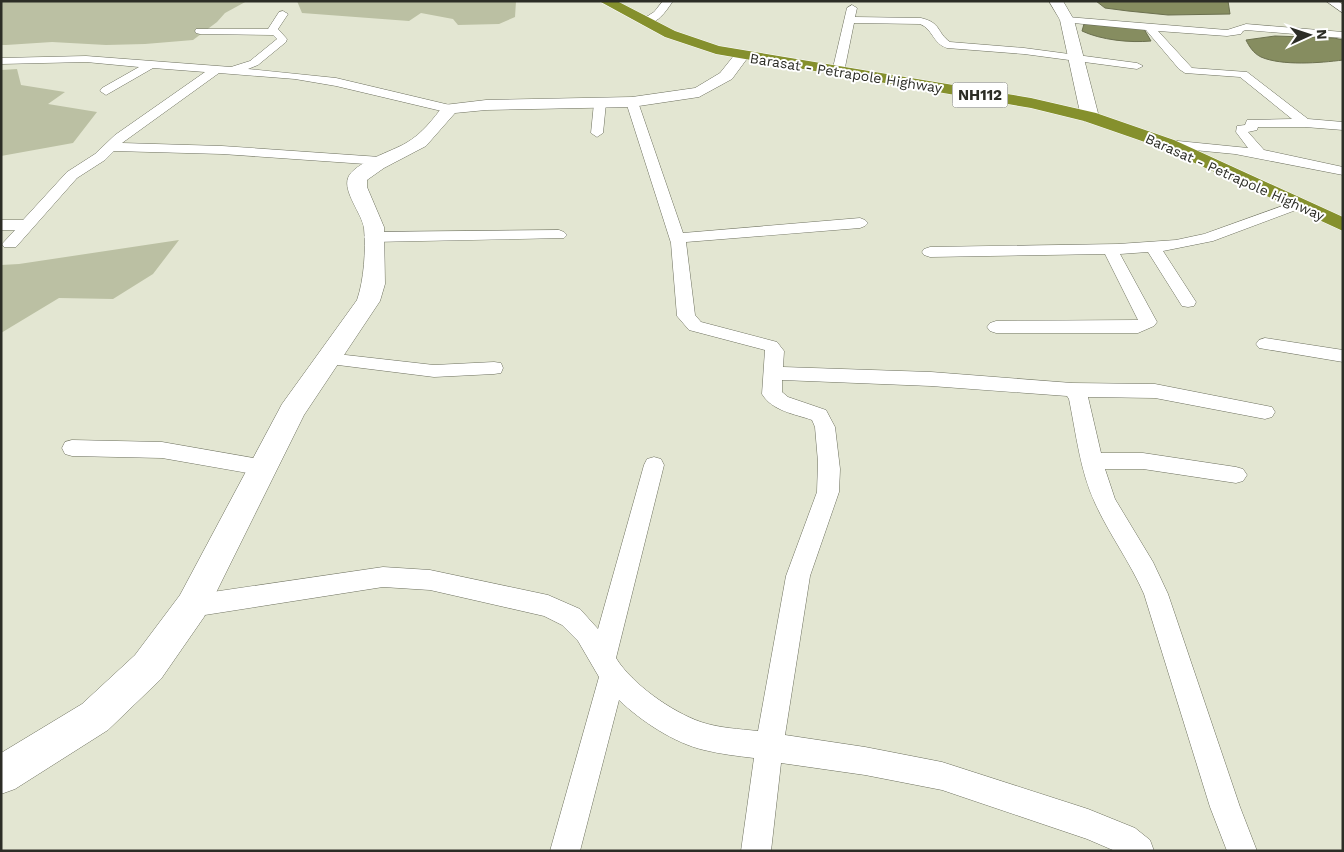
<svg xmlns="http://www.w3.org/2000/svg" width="1344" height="852" font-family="'Work Sans',sans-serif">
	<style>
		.green { fill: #bbc0a3 }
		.water { fill: #868d60; stroke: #6b704f }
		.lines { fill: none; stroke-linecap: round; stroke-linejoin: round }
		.street-casing { stroke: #6d705e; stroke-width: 1 }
		.secondary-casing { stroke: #6d705e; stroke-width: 1 }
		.highway-casing { stroke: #fff; stroke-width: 1 }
		.street { fill: #fff; fill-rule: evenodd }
		.secondary { fill: #fff; fill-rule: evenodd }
		.highway { fill: #85902d; fill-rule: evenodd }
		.labels { text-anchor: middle; stroke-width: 4; stroke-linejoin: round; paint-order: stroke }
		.far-street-label { font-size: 14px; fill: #2c2d26; stroke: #fff }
		.shield { fill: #fff; stroke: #6b6c67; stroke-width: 1 }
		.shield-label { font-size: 15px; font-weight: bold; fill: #2c2d26 }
	</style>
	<rect width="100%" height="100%" fill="#e3e6d2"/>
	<path class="green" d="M1 1H247L225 13 217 22 193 40 145 44 106 45 52 42 6 45H1Z
		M297 1H516L515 17 499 24 458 25 453 19 421 13 409 21 302 13Z
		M17 69 21 85 65 92 48 104 97 112 73 143 1 156V70Z
		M179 240 153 274 113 299 59 298 1 333V265L19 264Z"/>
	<path class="water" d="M1096 1H1228L1230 14 1168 15 1128 11 1105 8Z
		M1084 24 1144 29 1151 41C1130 43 1101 40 1082 31Z
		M1275 36 1334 38 1343 40V60C1320 63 1282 66 1261 57 1253 53 1249 46 1246 40Z"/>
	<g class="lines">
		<g class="street-casing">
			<path id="street" d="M663 1H673C666 11 657 26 643 23V19L654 12Z
				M1326 1H1338L1343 5V13Z
				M852 5 857 8 855 17 921 18C942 23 936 32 950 42L1024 48 1137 63 1143 66 1137 69 1024 54 947 48C933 44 933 29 920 24L854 23 844 72 838 75 832 72 847 8Z
				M283 11 288 14 278 29 287 39 286 42 258 65 248 69 336 78 454 106 456 109 450 113 336 86 295 79 219 73 122 143 222 146 380 157 387 161 380 165 222 154 114 151 105 160 77 178 16 247H4L2 244 15 230H1V220H23L67 172 95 154 115 135 205 72 153 68 106 95 100 91 102 88 139 67 86 62 1 64V58L86 56 231 67 250 61 277 39 273 35 200 34 196 33 195 31 196 29H268L279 12Z
				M1067 17 1227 30 1246 24 1343 32V38L1246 30 1243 31 1241 34 1227 36 1158 31 1192 68 1247 72 1308 119 1343 122V130L1305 127H1258L1257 130 1248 132 1264 150 1343 167V175L1235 154 1163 147 1161 144 1168 140 1248 148 1236 132 1237 126 1245 125 1247 120 1292 119 1240 77 1185 73 1179 69 1146 30 1063 22 1062 20Z
				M632 98 638 102 683 233 860 218 865 220 868 223 865 226 860 228 686 242 695 315 701 322 777 342 784 351 783 367 931 372 1072 383 1155 384 1272 407 1275 412 1272 417 1265 419 1155 398 1088 397 1101 453H1143L1236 467 1243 469 1247 475 1243 481 1236 483 1143 469H1105L1115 499 1153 562 1168 594 1240 807 1257 851H1227L1210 807 1144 594C1130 562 1109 534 1095 503 1080 471 1076 433 1069 399L1067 396 931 386 782 380V392L788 397 826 410 835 427 840 469 839 492 810 576 785 735 865 747 942 762 1088 809 1135 828 1150 840 1154 851H1115L1087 839 942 790 865 775 781 763 771 851H741L754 758C737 756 720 754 704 750 674 743 641 721 619 700L580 851H550L599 677 578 641 562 625 544 616 430 590 383 587 192 617 183 614 180 606 183 598 192 595 383 567 430 570 548 595 580 609 598 629 644 465 647 459 654 457 661 459 664 465 616 658C632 684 672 712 701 722 719 728 739 729 758 731L786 576 817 492 818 462 815 427 812 420C795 414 772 411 762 394L765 350 689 330 677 316 671 243 626 102Z
				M600 99 606 103 603 133 597 137 591 133 594 103Z
				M1299 200 1304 201 1306 204 1304 207 1213 241 1163 251 1196 302 1194 306 1188 307 1182 306 1148 252 1120 254 1157 322 1154 326 1138 333H996L990 331 987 327 990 323 996 321 1138 320 1105 254 930 257 924 255 922 252 924 249 930 247 1118 244 1176 240 1204 234Z
				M559 230 564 232 567 235 564 238 372 242 367 240 364 237 367 234 372 232Z
				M1265 338 1343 350V362L1259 348 1256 344 1259 340Z
				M328 353 434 365 494 362 501 363 503 368 501 373 494 374 434 377 322 363 319 359 322 355Z
				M72 440 162 442 265 460 272 462 276 468 272 474 265 476 162 458 72 456 65 454 62 448 65 442Z"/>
		</g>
		<g class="secondary-casing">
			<path id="secondary" d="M1049 1H1063L1074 20 1099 117 1096 121 1090 122 1084 121 1081 117 1060 20Z
				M741 51 746 53 749 56 732 79 699 97 632 107 486 110 455 113 426 146 384 168 367 180V187L384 227 385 284 380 301 304 415 204 617 161 679 108 730 15 789 1 794V753L82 704 135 655 180 595 282 404 357 300C364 280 366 250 364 228 362 214 343 192 348 178 353 163 393 151 406 143 422 134 433 119 444 105L486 100 632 97 695 88 720 73 736 53Z"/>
		</g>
		<g class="highway-casing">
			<path id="highway" d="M599 1H617L675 31 719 46 1031 98 1096 113 1174 140 1343 217V231L1162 148 1084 121 1031 108 716 54 665 37Z"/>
		</g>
		<use href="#street" class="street"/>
		<use href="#secondary" class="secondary"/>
		<use href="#highway" class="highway"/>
	</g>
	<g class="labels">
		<g class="far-street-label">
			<text transform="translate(846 73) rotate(9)" y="5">Barasat - Petrapole Highway</text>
			<text transform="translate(1235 177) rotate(24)" y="5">Barasat - Petrapole Highway</text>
		</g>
		<rect class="shield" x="952.5" y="82.5" width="55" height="25" rx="4"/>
		<g class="shield-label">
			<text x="980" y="100">NH112</text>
		</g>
	</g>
	<rect width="1344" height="852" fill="none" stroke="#2c2d26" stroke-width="5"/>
	<g transform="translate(1309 35) rotate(87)" stroke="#ffffff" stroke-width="4" paint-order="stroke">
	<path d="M0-4L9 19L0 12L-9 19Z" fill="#2c2d26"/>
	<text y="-8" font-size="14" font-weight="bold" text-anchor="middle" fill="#2c2d26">N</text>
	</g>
</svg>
